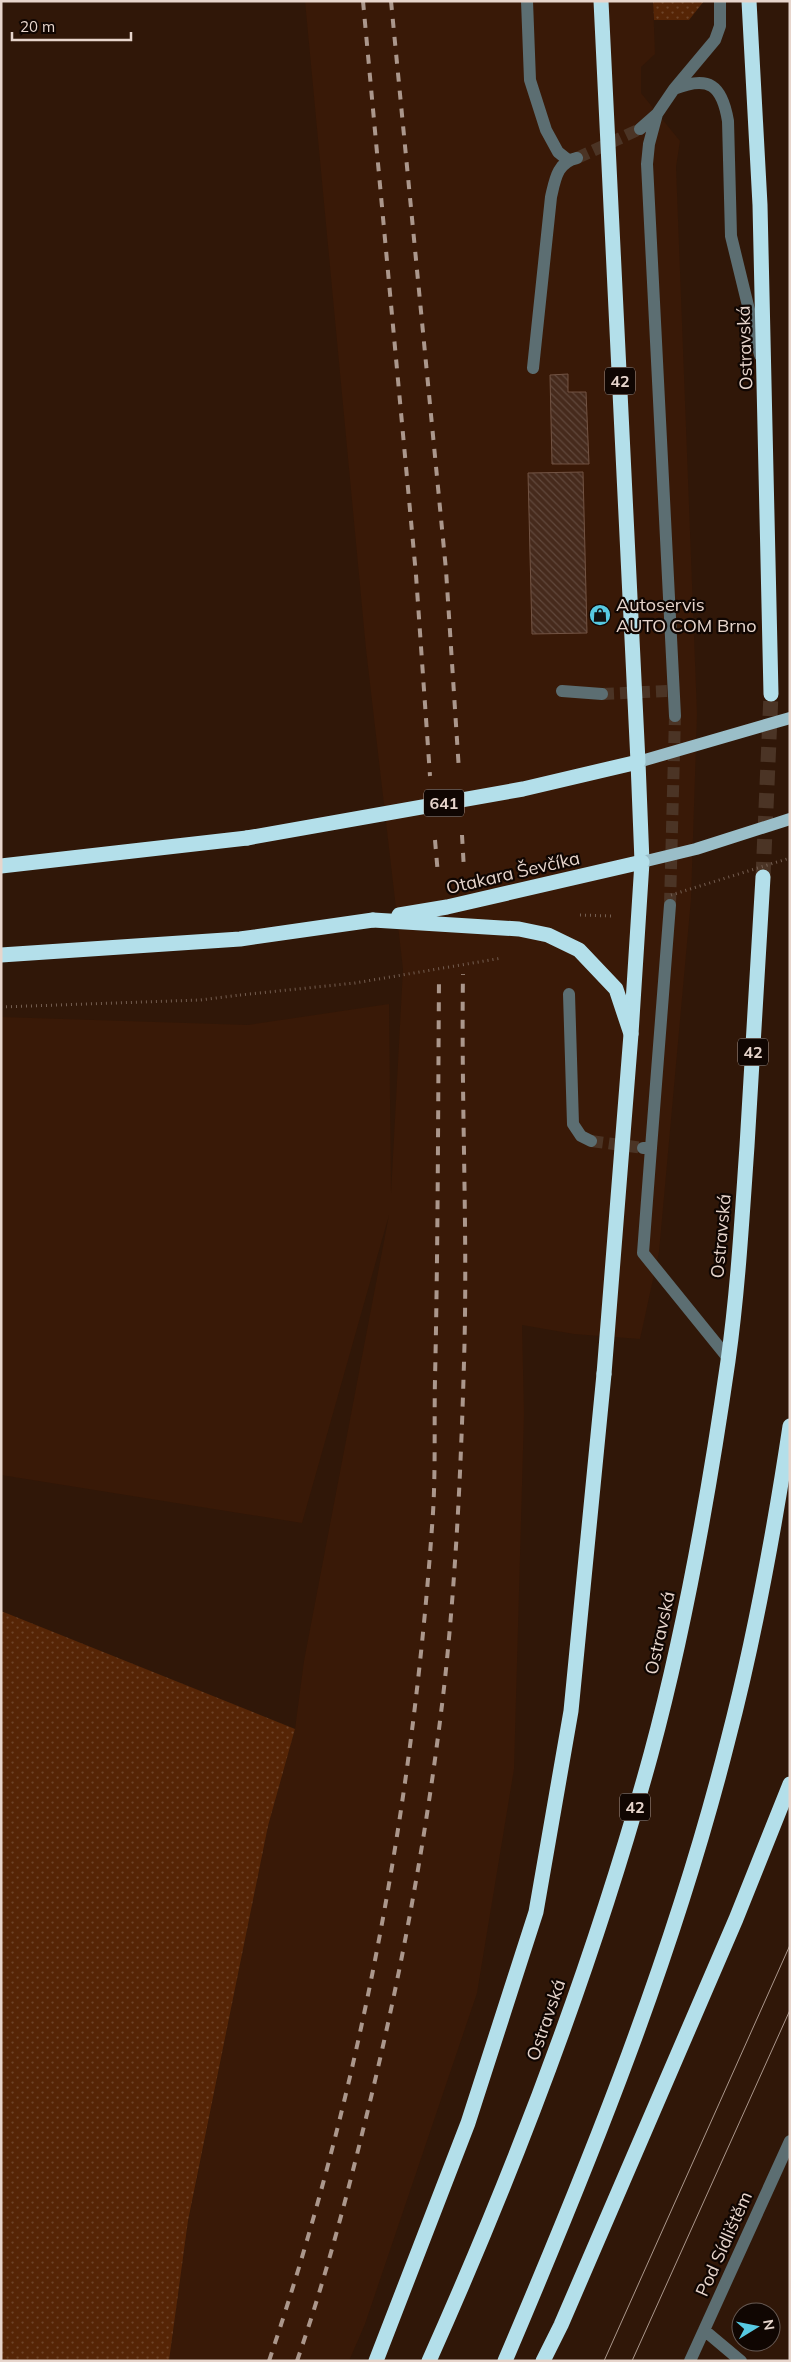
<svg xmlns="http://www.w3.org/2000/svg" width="791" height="2362" font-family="Mulish,sans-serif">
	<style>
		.built { fill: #391907 }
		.grass { fill: url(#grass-dots) }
		.building { fill: url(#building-back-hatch); stroke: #725343 }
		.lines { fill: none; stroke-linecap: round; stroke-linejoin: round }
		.minor-tunnel { stroke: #4b3425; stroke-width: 12; stroke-dasharray: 12 6; stroke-linecap: butt }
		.highway-tunnel { stroke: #4b3425; stroke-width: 15; stroke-dasharray: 15 8; stroke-linecap: butt }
		.path { stroke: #745e51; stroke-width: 3; stroke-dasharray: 1 4; stroke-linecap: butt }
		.minor { stroke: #5c6e72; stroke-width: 12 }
		.highway { stroke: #b3dfea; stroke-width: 15 }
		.tram { stroke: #ab978c; stroke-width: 1 }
		.rail { stroke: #ab978c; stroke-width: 4; stroke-dasharray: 9 9; stroke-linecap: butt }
		.path-bridge { stroke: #745e51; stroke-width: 3; stroke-dasharray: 1 4; stroke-linecap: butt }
		.major-bridge { stroke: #9abec8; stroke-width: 12 }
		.highway-bridge { stroke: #b3dfea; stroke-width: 15 }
		.labels { text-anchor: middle; stroke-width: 4.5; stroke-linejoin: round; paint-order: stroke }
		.shield { fill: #100602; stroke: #a6978f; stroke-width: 1 }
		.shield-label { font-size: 16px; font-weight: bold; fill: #e7d5cc }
		.street-label { font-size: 18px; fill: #e7d5cc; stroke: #100602 }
		.poi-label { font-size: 18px; fill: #e7d5cc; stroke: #100602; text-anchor: start }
	</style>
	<defs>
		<pattern id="grass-dots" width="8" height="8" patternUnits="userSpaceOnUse" patternTransform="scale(1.25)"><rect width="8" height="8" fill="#562506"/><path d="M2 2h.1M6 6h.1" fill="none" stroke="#6e4429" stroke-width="1.8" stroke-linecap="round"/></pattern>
		<pattern id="building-back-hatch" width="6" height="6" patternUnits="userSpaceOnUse" patternTransform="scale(1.25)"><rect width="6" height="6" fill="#462a1c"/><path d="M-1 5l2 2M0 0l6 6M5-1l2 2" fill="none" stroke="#61483c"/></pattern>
	</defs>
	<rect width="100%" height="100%" fill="#301708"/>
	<path class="built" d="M305 1H653L655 54 641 67V93L680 141 676 167 697 714 691 899 659 1252 640 1339 574 1334 522 1325 524 1414 514 1769 477 1993 365 2324 349 2361H169L188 2222 268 1826 295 1729 304 1661 389 1215 302 1523 1 1475V1017L248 1025 389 1004 391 1194 403 969 366 649Z"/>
	<path class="grass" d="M653 1H704L689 20H654Z
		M1 1611 295 1729 268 1826 188 2221 169 2361H1Z"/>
	<path class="building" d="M568 374V392H586L589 464H552L550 375Z
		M583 472 587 633 532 634 528 473Z"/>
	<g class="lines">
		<path class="minor-tunnel" d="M577 158 640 129
			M602 694 667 691
			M670 905 675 716
			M591 1141 643 1148"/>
		<path class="highway-tunnel" d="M763 877 771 694"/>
		<path class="path" d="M580 915 611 916
			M1 1007 200 1000 240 995"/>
		<path class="minor" d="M527 1 530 80 546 130 558 152 568 160
			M674 89C709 75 722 85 728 121L731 236 760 355
			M657 114 649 144 647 164 675 716
			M640 129 657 114 674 89 715 40 720 26V1
			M533 368 551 197C555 180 557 162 577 158
			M562 691 602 694
			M569 994 573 1124 581 1136 591 1141
			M643 1148H651L670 905
			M651 1148 643 1253 728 1358
			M704 2330 741 2361
			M690 2361 790 2141"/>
		<path class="highway" d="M749 1 760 205 771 694
			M1 866 247 838
			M1 955 240 939 373 920
			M631 1034 642 862 638 762
			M376 2361 468 2123 536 1912 571 1711 604 1374
			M429 2361C517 2164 594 1962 651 1754 686 1625 709 1493 728 1361 738 1290 742 1217 747 1146 753 1056 758 966 763 877
			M505 2361C591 2159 674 1954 728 1740 755 1637 774 1532 790 1426
			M543 2361 561 2325 736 1919 790 1784"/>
		<path class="tram" d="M604 2361 790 1945
			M632 2361 790 2010"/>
		<path class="rail" d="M363 1 416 575 430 776
			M391 1 446 570 459 771
			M462 835 464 870
			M435 840 438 875
			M269 2361C360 2092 412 1810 432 1527 436 1478 434 1429 435 1379 438 1246 438 1112 439 978
			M297 2361C323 2286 344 2208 363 2130 400 1982 428 1831 445 1679 456 1574 461 1468 464 1362 468 1233 461 1104 463 974"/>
		<path class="path-bridge" d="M671 895 790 858
			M240 995 355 983 502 958"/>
		<path class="major-bridge" d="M638 762 790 718
			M642 862 696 849 790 819"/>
		<path class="highway-bridge" d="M247 838 523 789 638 762 601 1
			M399 915 447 907 642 862
			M373 920 519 929 548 935 579 950 616 989 631 1034 604 1374"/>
	</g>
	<defs>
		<g id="shop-disc" transform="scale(1.125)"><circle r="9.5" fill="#57c9e2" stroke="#100602"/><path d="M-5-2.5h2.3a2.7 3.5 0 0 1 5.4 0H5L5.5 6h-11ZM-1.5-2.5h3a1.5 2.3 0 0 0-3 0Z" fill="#111"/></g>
	</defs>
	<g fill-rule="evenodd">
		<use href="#shop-disc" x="600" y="615"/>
	</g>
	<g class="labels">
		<g class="shield">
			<rect x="605" y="367.5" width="30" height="27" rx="4"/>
			<rect x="424" y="789.5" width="40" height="27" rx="4"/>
			<rect x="738" y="1038.5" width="30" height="27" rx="4"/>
			<rect x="620" y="1793.5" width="30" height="27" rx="4"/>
		</g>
		<g class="shield-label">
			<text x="620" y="387">42</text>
			<text x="444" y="809">641</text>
			<text x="753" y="1058">42</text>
			<text x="635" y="1813">42</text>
		</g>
		<g class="street-label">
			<text transform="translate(745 348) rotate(-92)" y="6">Ostravská</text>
			<text transform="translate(513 873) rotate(-13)" y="6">Otakara Ševčíka</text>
			<text transform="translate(721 1236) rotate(-85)" y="6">Ostravská</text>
			<text transform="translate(660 1633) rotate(-78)" y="6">Ostravská</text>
			<text transform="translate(546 2020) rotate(-71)" y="6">Ostravská</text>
			<text transform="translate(724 2244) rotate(-66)" y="6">Pod Sídlištěm</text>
		</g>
		<g class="poi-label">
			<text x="616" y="611">Autoservis<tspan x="616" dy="21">AUTO COM Brno</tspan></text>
		</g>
	</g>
	<rect width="791" height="2362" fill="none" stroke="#e7d5cc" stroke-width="5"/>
	<g transform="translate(756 2327) rotate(80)"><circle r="24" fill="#100602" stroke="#665953"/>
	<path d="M0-4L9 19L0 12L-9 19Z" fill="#57c9e2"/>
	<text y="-8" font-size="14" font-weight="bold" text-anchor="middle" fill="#e7d5cc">N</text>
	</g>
	<path d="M12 32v8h119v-8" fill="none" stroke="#e7d5cc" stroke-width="2.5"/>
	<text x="20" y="32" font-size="15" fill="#e7d5cc" stroke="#100602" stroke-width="4" paint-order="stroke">20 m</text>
</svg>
